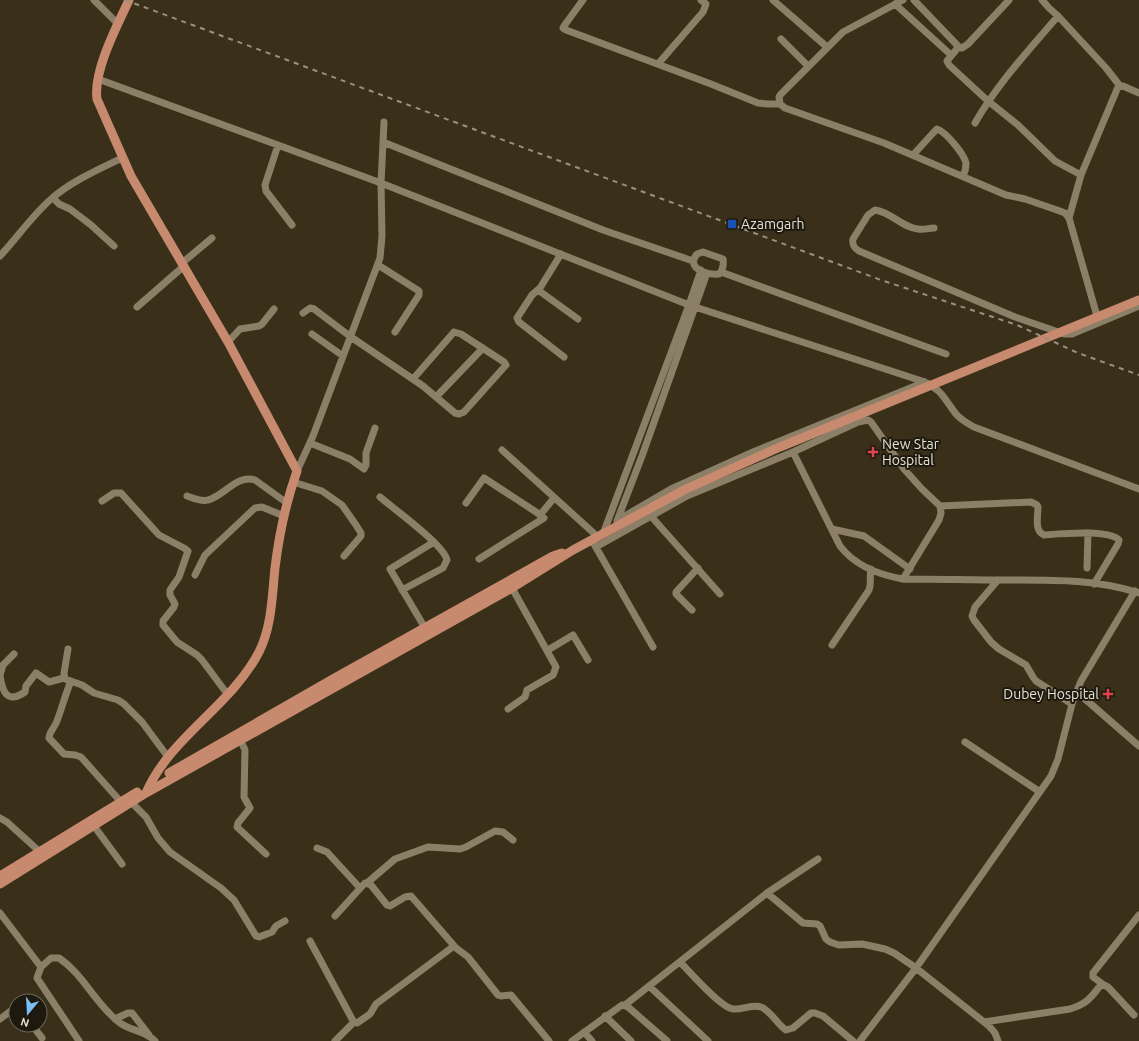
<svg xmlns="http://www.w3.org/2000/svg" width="1139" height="1041" font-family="Ubuntu,sans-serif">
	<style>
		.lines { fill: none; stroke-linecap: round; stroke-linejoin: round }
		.minor { stroke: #8b8067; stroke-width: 7 }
		.major { stroke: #c88a6f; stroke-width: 9 }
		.rail { stroke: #999180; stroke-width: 2; stroke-dasharray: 5 5; stroke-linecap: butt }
		.transit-dot { fill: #1a4fb4; stroke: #1d190f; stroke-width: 1.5 }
		.health-dot { fill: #e0444e; stroke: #1d190f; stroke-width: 1.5 }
		.labels { text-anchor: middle; stroke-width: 4; stroke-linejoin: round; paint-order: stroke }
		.poi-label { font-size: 14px; fill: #e7e0d3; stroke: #1d190f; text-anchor: start }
	</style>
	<rect width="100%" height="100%" fill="#3a301a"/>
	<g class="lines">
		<path class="minor" d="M94 0 118 24
			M583 0 564 26 563 28 566 30 711 84 758 103 768 104H780
			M773 0 827 47
			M903 0 843 32 781 94 779 97 780 104 785 108 884 143 1006 195 1025 199 1057 210 1065 213 1069 218 1099 323
			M914 0 958 46 956 50 947 61 949 65 988 101 1018 125 1055 161 1081 175
			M1042 0 1049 8 1058 16 1106 68 1120 86
			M895 4 951 55
			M781 39 808 66
			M958 48H962L968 44 1009 0
			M658 64 703 12 706 4 701 0
			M98 79 381 183 689 305 925 382C942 390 945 400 956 414 961 420 967 423 974 427L1139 489
			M975 123C998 83 1029 50 1058 16
			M383 142 603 230 693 261
			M278 145 265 185 266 191 292 225
			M913 155 933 133 937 129C946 132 964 154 966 163 966 168 965 172 963 176
			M53 198 59 204 70 209 91 225 114 246
			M1069 218 1081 175 1118 87 1123 86 1139 93
			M934 228C929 228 924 230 918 229 903 228 891 212 875 210L868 215 853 239C852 245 854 248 859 251L1015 317 1064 334H1072L1139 306
			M703 252 723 259C724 266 723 270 719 274 707 275 685 268 697 254Z
			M561 254 540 288 532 295 517 318 519 322 564 357
			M0 256C17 238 31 217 50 200 70 182 97 170 122 158
			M182 263 212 238
			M378 265 419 291V295L395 332
			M721 272 946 354
			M538 290 578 319
			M137 307 184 266
			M303 313 310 308 314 309 351 337 423 386 455 413 459 414 464 412 506 365 504 362 461 334 454 332 413 379
			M312 334 343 356
			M228 342 240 329 259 326 262 324 274 309
			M436 397 483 348
			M310 443 350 459 364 469 366 465V453L375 428
			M502 450 598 537
			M793 452 840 546C855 566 880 575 903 579 938 579 973 580 1008 580 1051 580 1097 579 1139 593
			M297 471 313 436 380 258 382 236 381 183 384 122
			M293 482 322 491 342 505 356 525 361 533V536L344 556
			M187 496C193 498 201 502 208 500 224 496 237 474 255 480L287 503
			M380 497C394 509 444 545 447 560L443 568 402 590
			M102 501 114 493H121L159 535 184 548 188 551 179 577 170 590V595L175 604 174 607 163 621V625L177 642 197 655 202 660 228 695
			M466 503 484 478 536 512 544 518 479 559
			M940 506 1031 502 1037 505 1038 507C1038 516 1034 531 1044 535 1059 534 1109 529 1119 540L1118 544 1094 584
			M540 515 554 498
			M650 515 720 594
			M618 520 671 489 753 452 925 382
			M617 521 642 456 707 273
			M832 529 864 536 910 569
			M603 534 689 305 701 270
			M594 544 653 647
			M596 547 687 496 793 452 858 422 868 420 871 422 904 469 922 489 940 506 941 513 939 520 903 579
			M1087 568 1088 533
			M195 575 205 555 255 508 262 507 284 516
			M998 580 975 607 972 616 974 620 991 642 999 649 1026 665 1033 677 1036 681 1072 704
			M692 610 676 594V592L698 568
			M425 628 390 569 434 542
			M832 645 869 590C872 583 869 576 871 569
			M68 649 64 673 65 679 82 685 94 693 118 700 124 704 142 722 168 757
			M548 650 573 635 588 660
			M0 675C2 690 6 705 25 692L26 686 36 673 49 682 64 678
			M0 675 3 665 14 654
			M71 681C65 695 62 708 57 721 55 727 49 732 49 738L64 754 75 755 81 757 121 802
			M1077 692 1139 746
			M508 709 525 697 527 690 553 675 556 667 512 588
			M239 737 245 750 244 797 250 808 238 823 237 827 266 854
			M965 742 1040 792
			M132 803 146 817 158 838 170 852 221 888 234 900 256 936 259 937 272 932 276 926 285 921
			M0 818 7 822 40 852
			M94 826 122 864
			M317 848 327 852 360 888
			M367 883 395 859 428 847 460 849 466 847 495 831 503 832 513 840
			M767 893 803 923 817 924 820 926 826 939 830 942 839 945 862 944 885 949 894 953 916 968 989 1026 995 1033 998 1041
			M0 913 41 967 37 978 79 1041
			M335 916 365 883 371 885 387 905 390 906 405 897 411 896 456 948 468 957 498 995 501 996 511 995 549 1041
			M310 941 352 1019 354 1022 357 1023 370 1014 376 1004 454 946
			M680 962C690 972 721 1008 733 1009 742 1010 753 1004 761 1007 770 1010 778 1025 786 1030L793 1028 811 1013H815L823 1016 853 1041
			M41 967 51 958H59C84 975 96 1005 120 1023 131 1031 146 1031 155 1041
			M1104 985 1093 977V973L1139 915
			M649 986 708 1041
			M625 1005 767 893 818 859
			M605 1016 631 1041
			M0 1019 16 1007
			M115 1019 128 1013H132L149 1035
			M984 1022 1070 1009C1086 1004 1090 999 1100 986L1104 985 1108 987 1134 1015
			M32 1025 42 1038
			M584 1032 592 1041
			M335 1041 354 1022
			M572 1041 622 1005 628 1007 667 1041
			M860 1041 916 968 1051 776 1058 759 1072 704 1081 681 1135 591"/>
		<path class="major" d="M129 0C117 26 93 71 97 99L131 176 228 342 297 471C286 502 279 535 275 568 272 596 272 626 259 652 231 706 170 737 146 793
			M169 773 333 679 553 556 562 553
			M0 876 137 792
			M0 884 146 793 512 588 573 550 686 489 780 447 1139 300"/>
		<path class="rail" d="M125 0 881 280 1017 325 1078 353 1139 375"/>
	</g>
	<rect class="transit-dot" x="727" y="219" width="10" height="10" rx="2"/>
	<g class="health-dot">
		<path d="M871 446h4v4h4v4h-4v4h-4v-4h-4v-4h4z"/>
		<path d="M1106 688h4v4h4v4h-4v4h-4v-4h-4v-4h4z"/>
	</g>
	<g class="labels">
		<g class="poi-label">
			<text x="741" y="229">Azamgarh</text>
			<text x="882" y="449">New Star<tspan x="882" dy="16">Hospital</tspan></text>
			<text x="1099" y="699" text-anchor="end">Dubey Hospital</text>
		</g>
	</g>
	<g transform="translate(28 1013) rotate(198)"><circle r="19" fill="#1d190f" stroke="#6e695d"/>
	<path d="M0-3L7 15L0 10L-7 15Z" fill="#7bbef8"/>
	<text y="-6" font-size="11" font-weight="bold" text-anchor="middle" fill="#e7e0d3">N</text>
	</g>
</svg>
